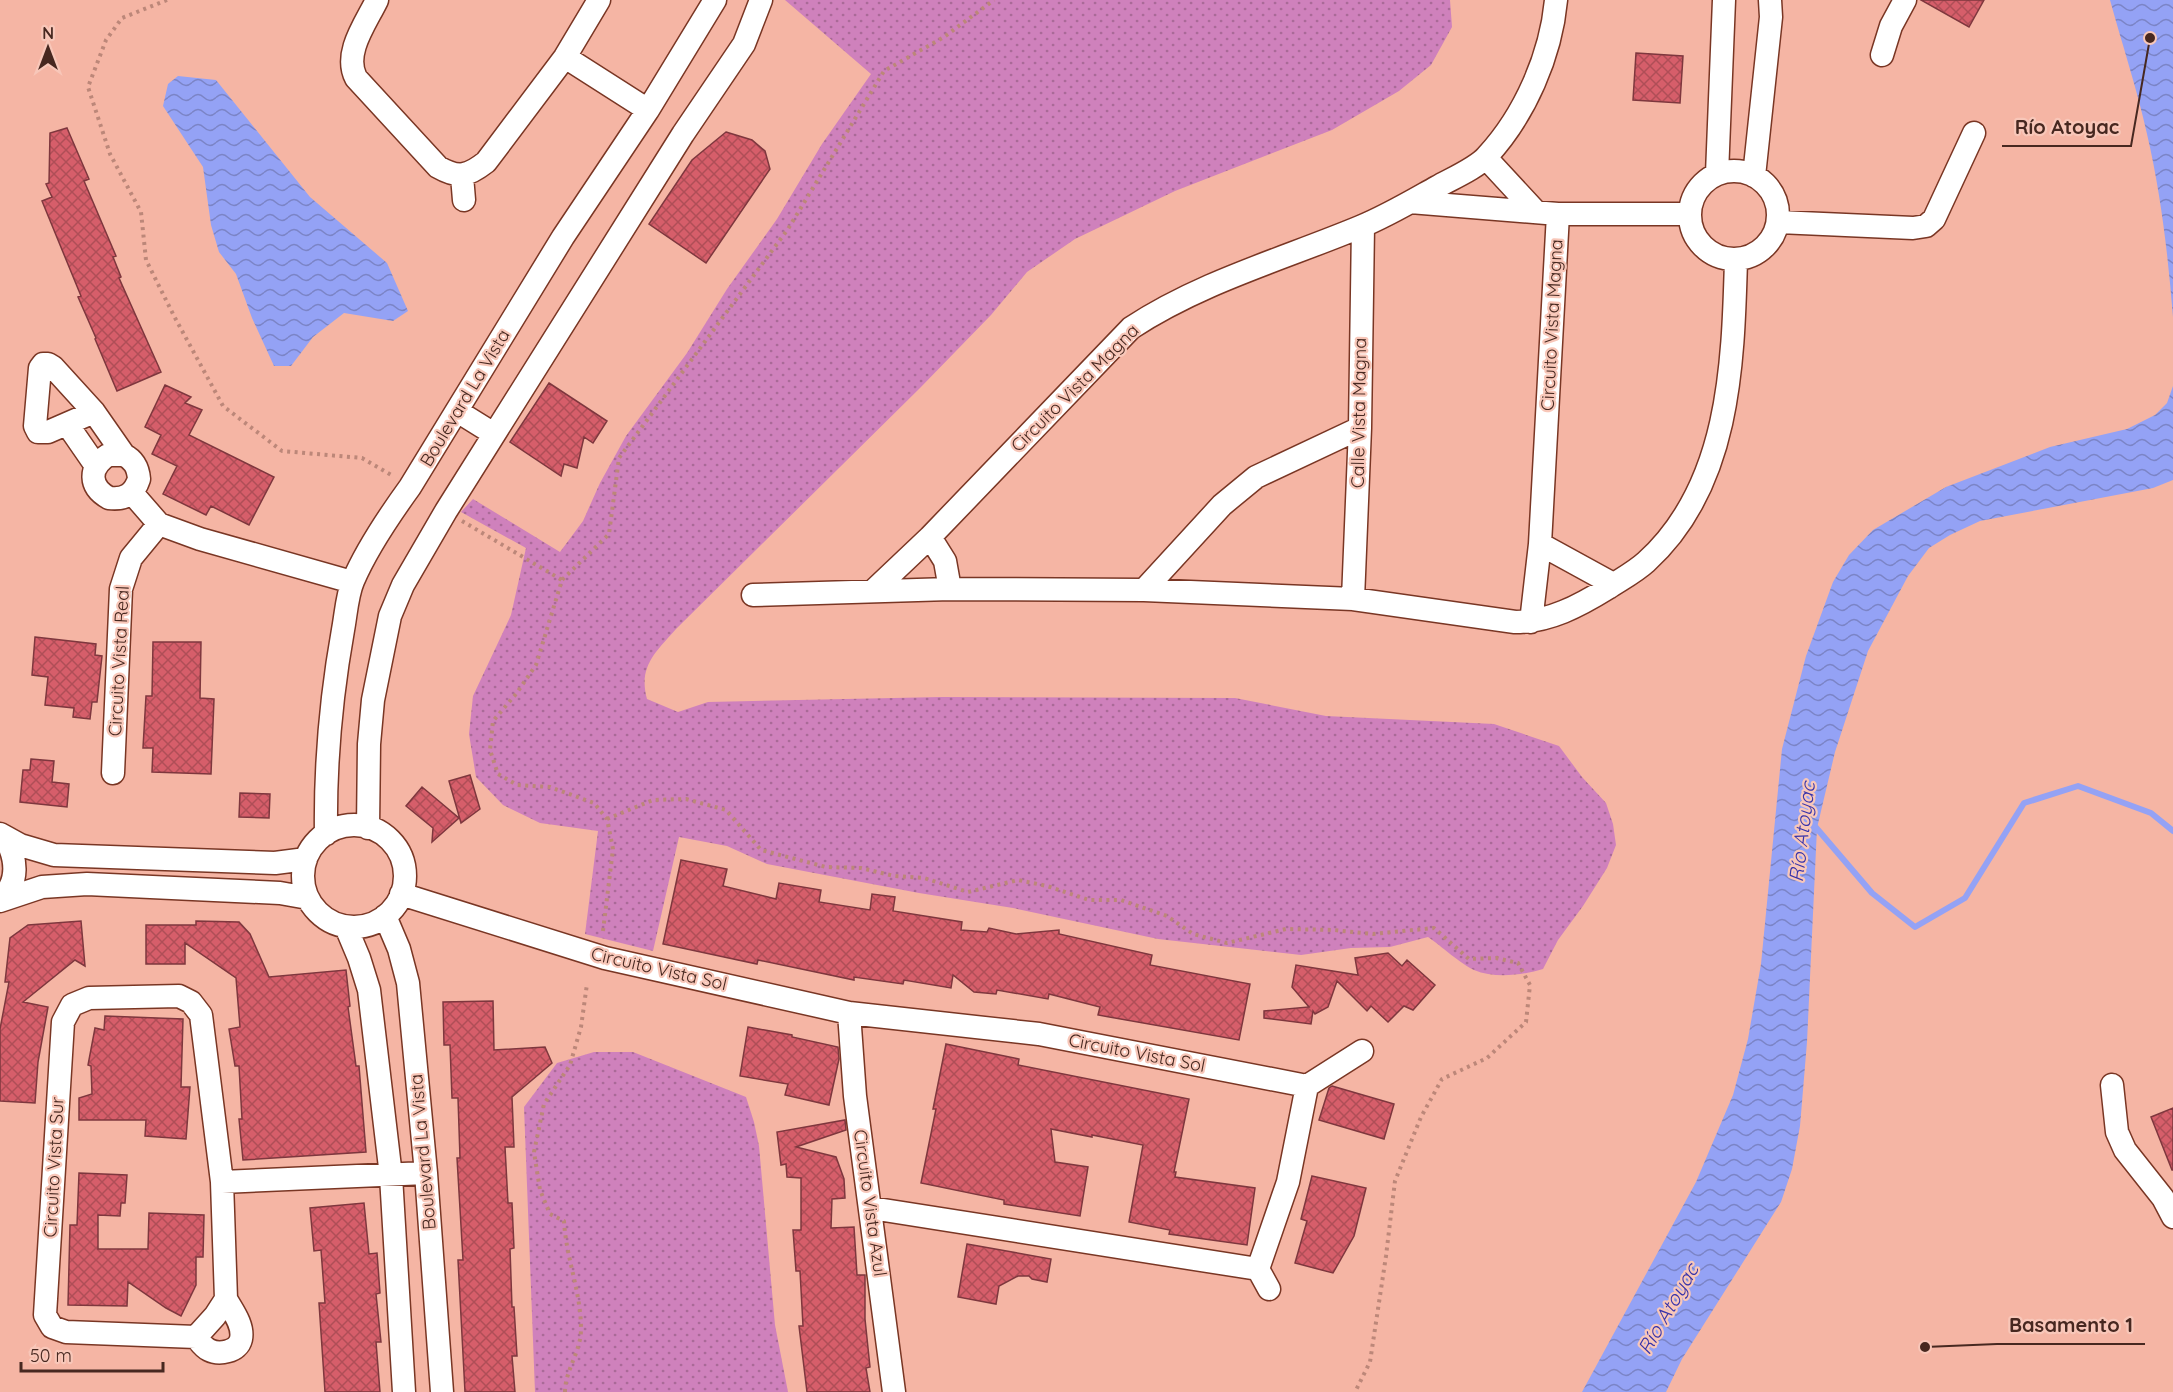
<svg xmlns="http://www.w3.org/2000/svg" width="2173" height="1392" font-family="Quicksand,sans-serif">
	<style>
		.grass { fill: url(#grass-dots) }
		.water { fill: url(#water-waves) }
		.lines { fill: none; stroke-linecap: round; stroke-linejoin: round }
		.stream { stroke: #94a2f5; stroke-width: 6 }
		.building { fill: url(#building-cross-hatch); stroke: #7e373e; stroke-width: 1.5 }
		.minor-casing { stroke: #793624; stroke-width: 25 }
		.path { stroke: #bc8779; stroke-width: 4; stroke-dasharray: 3 4.5; stroke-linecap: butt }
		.minor { stroke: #fff; stroke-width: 22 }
		.labels { text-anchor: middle; stroke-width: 4.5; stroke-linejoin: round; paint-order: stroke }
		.street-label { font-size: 18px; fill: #472820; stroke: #f8c7b9 }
		.water-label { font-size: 20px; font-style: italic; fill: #3733aa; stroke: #f8c7b9 }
		.leader { fill: none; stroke: #472820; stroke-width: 2 }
		.callout-dot { fill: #472820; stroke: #f8c7b9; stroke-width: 2 }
		.callout-label { font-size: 20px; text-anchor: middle; font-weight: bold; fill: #472820; stroke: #f8c7b9; stroke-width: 4.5; stroke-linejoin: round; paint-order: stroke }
	</style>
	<defs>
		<pattern id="grass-dots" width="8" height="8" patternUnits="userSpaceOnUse" patternTransform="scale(1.5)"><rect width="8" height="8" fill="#cf81bc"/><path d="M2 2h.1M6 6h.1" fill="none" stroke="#aa6a98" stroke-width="1.8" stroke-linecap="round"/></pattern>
		<pattern id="water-waves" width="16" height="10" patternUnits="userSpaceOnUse" patternTransform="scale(1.5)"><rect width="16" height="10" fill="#94a2f5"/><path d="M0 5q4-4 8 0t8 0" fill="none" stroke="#7b84c6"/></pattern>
		<pattern id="building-cross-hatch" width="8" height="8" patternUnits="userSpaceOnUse" patternTransform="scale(1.5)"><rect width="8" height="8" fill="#d65e6a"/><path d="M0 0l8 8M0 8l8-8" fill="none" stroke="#af4e57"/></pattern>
	</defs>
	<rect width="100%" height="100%" fill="#f5b5a4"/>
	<path class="grass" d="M785 0H1450L1452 27 1431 65 1399 91 1332 130 1175 191 1075 239 1027 272 991 315 920 388 676 629C656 652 638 666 647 699L678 712 708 702 941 697 1235 698 1326 716 1494 724 1559 746 1582 777 1606 803 1613 824 1616 845 1607 868 1583 906 1558 940 1543 969C1523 975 1495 979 1474 970 1461 964 1441 946 1428 937L1390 947 1351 948 1301 955 1158 939 1013 908 919 893 767 864 727 846 679 837 653 951 585 934 598 831 540 823 503 805 476 777 469 734 473 696 511 615 526 548 461 512 473 499 560 552 583 521 600 483 626 436 687 353 727 289 777 219 822 144 871 74Z
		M594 1052H633L746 1097 754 1122 759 1146 775 1325 788 1392H535L524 1107 557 1063Z"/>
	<path class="water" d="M2110 0H2173V317C2168 255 2161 194 2147 134 2137 89 2122 44 2110 0Z
		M178 76 216 80 310 197 387 263 408 311 393 321 344 313 313 337 291 366H274L252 318 236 274 219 252 211 225 203 167 163 106 168 84Z
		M2173 386V480L2153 488 1980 521 1950 535 1929 548 1908 576 1868 651 1835 752 1817 828 1807 1042 1800 1126 1792 1169 1781 1202 1682 1359 1666 1392H1582L1696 1182 1733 1095 1748 1039 1761 964 1782 749 1806 656 1833 582 1849 555 1873 530 1946 487 2050 447 2127 429 2155 415 2167 403Z"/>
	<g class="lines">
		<path class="stream" d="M1813 824 1872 893 1915 927 1965 898 2024 803 2078 786 2151 813 2173 831"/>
	</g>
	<path class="building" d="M1921 0H1984L1969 27Z
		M1636 53 1683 56 1680 103 1633 100Z
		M67 128 89 179 84 181 116 256 113 257 121 277 119 278 161 372 117 391 95 339 96 338 78 297 81 296 42 201 52 197 46 184 49 183 50 133Z
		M726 132 752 140 765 151 770 169 706 263 649 224 692 160Z
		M549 383 607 421 593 443 584 437 577 468 564 464 561 476 510 442Z
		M165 385 191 397 185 403 202 410 189 435 274 477 249 525 211 506 206 515 163 494 177 466 152 454 161 435 145 427Z
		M35 637 96 644 95 655 102 656 97 702H92L90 719 73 717 74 708 45 705 48 677 32 675Z
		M153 642H201L200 698 214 699 211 774 152 772 153 748H143L146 696H152Z
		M31 759 54 761 52 782 69 784 67 807 20 802 23 770H30Z
		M470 775 480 809 461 823 449 781Z
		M422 787 459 818 432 842 433 828 406 806Z
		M240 793 270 794 269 818 239 817Z
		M681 860 727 869 723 886 776 899 779 883 821 890 819 902 870 910 872 894 895 897 893 911 962 922 961 930 987 932 989 928 1016 934 1059 930V934L1152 955 1150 965 1250 984 1239 1040 1098 1015 1100 1007 1049 994 1048 999 997 990 996 994 974 992 953 975 951 988 904 980 903 984 854 977V980L758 960 757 964 663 944Z
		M81 921 85 966 75 960 23 1002 48 1007 38 1062 35 1103 0 1101V1029L9 982H5L10 938 28 925Z
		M196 921 239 922 250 934 269 977 346 970 350 1006 348 1007 356 1066H359L366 1152 243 1160 239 1119H242L239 1066H235L229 1029 240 1027 236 978 185 943V964H146V925H196Z
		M1388 953 1402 966 1407 960 1435 985 1413 1010 1404 1006 1388 1022 1371 1006 1367 1011 1337 981 1328 1007 1315 1014 1313 1011 1311 1024 1264 1018V1011L1309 1007 1292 987 1296 965 1358 975 1355 958Z
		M493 1001 494 1050 545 1047 552 1063 512 1097 514 1147H505L508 1203H512L514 1248 510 1249 512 1307H514L517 1356H512L515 1392H465L458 1260H463L457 1158H460L458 1098H452L450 1045H444L443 1002Z
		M105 1016 183 1019 181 1087H190L186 1139 145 1136 146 1120H79V1098L92 1094 91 1066 88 1065 95 1028 104 1030Z
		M748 1027 792 1035V1037L838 1047 839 1059 829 1105 785 1095 788 1084 740 1076Z
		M946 1044 1019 1059 1018 1065 1189 1099 1174 1172H1176L1175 1177 1255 1188 1247 1245 1169 1234 1170 1230 1129 1222 1143 1145 1092 1135V1137L1051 1129 1055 1162 1088 1167 1080 1216 1004 1204V1200L921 1183 936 1109H933Z
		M1332 1086 1394 1104 1384 1139 1319 1120 1329 1088Z
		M2173 1108V1170H2172L2151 1117Z
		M845 1120 846 1130 796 1147 836 1157 844 1179 845 1198 832 1199 831 1228 854 1227 857 1275H865V1319L870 1367 866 1368 870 1392H807L799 1326H803L800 1271H796L793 1230H801V1178L787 1177 786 1164 781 1165 777 1132Z
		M79 1173 127 1175 125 1203H121L120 1216 98 1215V1249H148L149 1213 204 1215 203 1257H196V1285L181 1316 166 1308 128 1282 127 1306 68 1305 70 1225H77Z
		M1312 1176 1366 1188 1354 1236 1333 1273 1295 1263 1307 1221 1301 1219Z
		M364 1203 369 1254 377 1253 380 1293 376 1294 381 1342H376L380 1392H325L319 1303H325L321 1250 314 1251 310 1208Z
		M967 1244 1051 1259 1047 1282 1032 1279 1029 1276H1018L999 1286 996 1304 958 1297Z"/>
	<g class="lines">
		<g class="minor-casing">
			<path id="minor" d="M377 0C366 23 343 53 356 78L438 167C459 179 468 176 486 162L565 57 599 0
				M1882 55 1891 26 1905 0
				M565 57 648 110
				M1486 158 1536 212
				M1690 215a44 44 0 1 1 88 0a44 44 0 1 1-88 0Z
				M1717 174 1724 0
				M462 176 464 200
				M1754 176 1771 17 1770 0
				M1410 202 1558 214H1689
				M1778 222 1913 228 1926 226 1934 219 1974 133
				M457 411 494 434
				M94 412 48 432H38L35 426 40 368 43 364H48L53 367 94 412 124 455C134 460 138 467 139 479 134 494 125 500 109 498 89 487 88 468 108 455H124
				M67 424 96 466
				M132 493 159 524 200 539 352 582
				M930 537 945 561 950 589
				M1540 544 1613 584
				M1144 590 1222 505 1256 477 1360 428
				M873 591 930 537 1131 328C1201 282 1283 259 1360 227 1387 216 1412 201 1437 187 1451 179 1477 168 1487 156 1525 115 1551 55 1556 0
				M753 595 950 589 1144 590 1353 599 1515 622C1549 622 1579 606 1608 588 1620 580 1635 572 1646 562 1730 486 1733 365 1736 260
				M1353 599 1360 428 1363 226
				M1531 622 1540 544 1558 214
				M113 773 121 589 131 558 159 524
				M303 876a51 51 0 1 1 102 0a51 51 0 1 1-102 0Z
				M368 828 369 744 373 700 390 616 403 585 446 511 683 134 744 44 761 0
				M0 834 20 845 54 855 275 863 306 859
				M326 834C325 765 331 697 343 630 346 614 347 595 353 581 367 548 389 516 410 487L563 237 648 110 715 0
				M401 894 605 958 849 1013 1039 1034 1307 1086
				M0 900C20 882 17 859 5 837
				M0 901 42 887 87 884 280 893 308 898
				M385 916 399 949 408 983 426 1173 442 1392
				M346 927 359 958 369 990 391 1176 404 1392
				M179 996 191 1002 201 1015 222 1182 226 1299 215 1316 196 1337 66 1332 52 1327 45 1315 63 1022 72 1005 89 998Z
				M849 1013 855 1096 894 1392
				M2112 1085 2117 1132 2125 1150 2163 1198 2173 1217
				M1307 1086 1362 1051
				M222 1182 426 1173
				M871 1208 1258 1269
				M1258 1269 1288 1182 1307 1086
				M1258 1269 1269 1289
				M196 1337C200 1342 203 1347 209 1350 219 1355 238 1352 241 1339 244 1325 232 1310 226 1299"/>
		</g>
		<path class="path" d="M167 0 122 18 106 40 88 87 110 154 141 212 146 260 174 316 223 406 282 451 362 458 393 476
			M462 521 562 580
			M607 819 653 800 686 799 726 810 761 850 826 867 861 868 894 876 924 878 968 892 1018 880 1047 886 1089 900H1121L1167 916 1193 934 1227 943 1286 929 1334 930 1373 934 1434 928 1469 959 1496 958 1518 963 1530 985 1526 1022 1487 1058 1442 1079 1421 1117 1395 1181 1386 1256 1370 1362 1355 1392
			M603 931 613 849 607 819 594 803 550 787 517 785 498 774 490 750 493 721 516 694 536 665 562 580 609 534 619 458 788 229 884 71 944 37 994 0
			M565 1392C565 1370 581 1352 581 1329 581 1292 566 1258 564 1221L550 1214 540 1190 534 1152 544 1104 570 1065 581 1027 587 984"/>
		<use href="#minor" class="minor"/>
	</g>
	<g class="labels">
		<g class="street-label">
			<text transform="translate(1552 325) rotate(-87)" y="6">Circuito Vista Magna</text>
			<text transform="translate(1075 388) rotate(-45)" y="6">Circuito Vista Magna</text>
			<text transform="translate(465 398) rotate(-59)" y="6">Boulevard La Vista</text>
			<text transform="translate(1359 413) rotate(-89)" y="6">Calle Vista Magna</text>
			<text transform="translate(119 661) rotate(-87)" y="6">Circuito Vista Real</text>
			<text transform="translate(659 969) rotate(13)" y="6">Circuito Vista Sol</text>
			<text transform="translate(1137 1053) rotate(11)" y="6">Circuito Vista Sol</text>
			<text transform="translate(423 1152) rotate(-95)" y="6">Boulevard La Vista</text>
			<text transform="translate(54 1167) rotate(-87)" y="6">Circuito Vista Sur</text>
			<text transform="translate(870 1203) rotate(82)" y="6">Circuito Vista Azul</text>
		</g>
		<g class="water-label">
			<text transform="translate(1802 832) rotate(-83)" y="7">Río Atoyac</text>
			<text transform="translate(1668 1309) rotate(-60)" y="7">Río Atoyac</text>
		</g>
	</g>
	<path class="leader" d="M2150 38L2131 146H2002M1925 1347L1997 1344H2145"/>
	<g class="callout-dot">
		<circle cx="2150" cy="38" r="6"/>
		<circle cx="1925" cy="1347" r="6"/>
	</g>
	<g class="callout-label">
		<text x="2067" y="134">Río Atoyac</text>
		<text x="2071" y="1332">Basamento 1</text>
	</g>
	<g transform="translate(48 48)" stroke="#f8c7b9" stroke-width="4.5" paint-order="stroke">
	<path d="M0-4.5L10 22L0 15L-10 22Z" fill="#472820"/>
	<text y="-9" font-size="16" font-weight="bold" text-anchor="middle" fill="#472820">N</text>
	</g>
	<path d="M21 1362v9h142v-9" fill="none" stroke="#472820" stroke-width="3"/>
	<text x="30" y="1362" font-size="18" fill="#472820" stroke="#f8c7b9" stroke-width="4.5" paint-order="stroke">50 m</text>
</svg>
